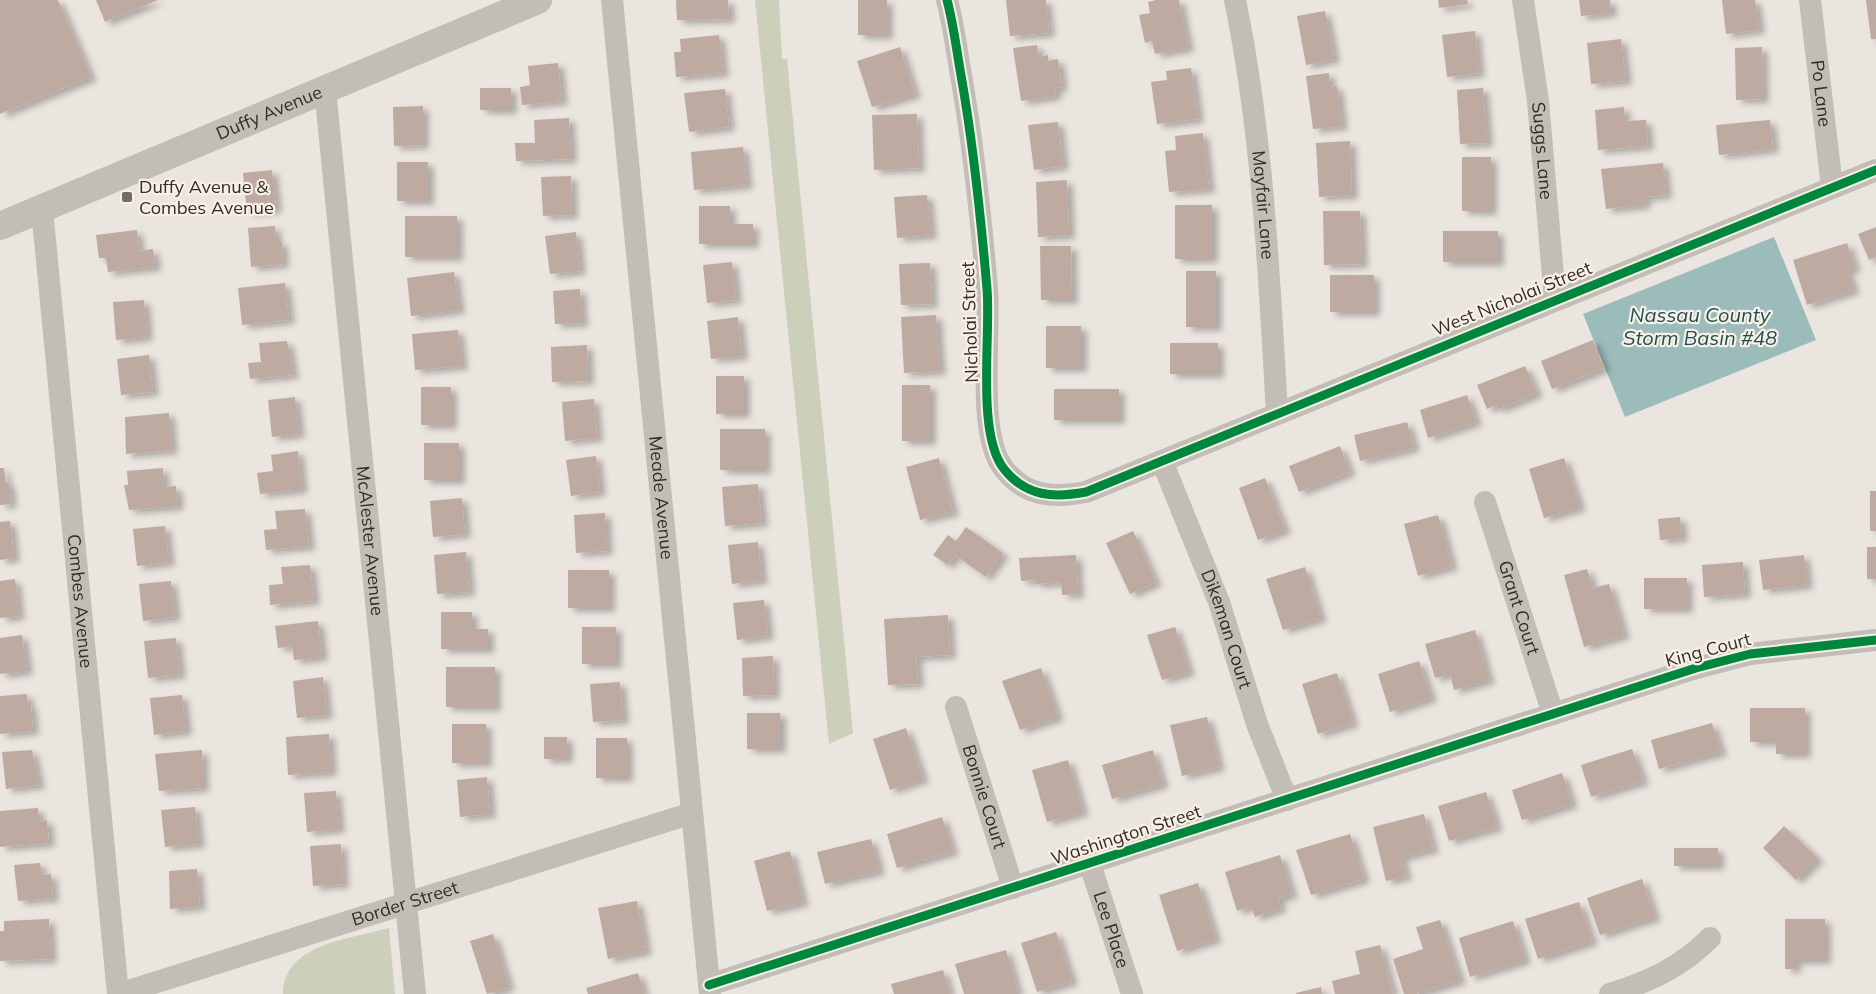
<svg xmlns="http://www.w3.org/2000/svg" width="1876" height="994" font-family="Mulish,sans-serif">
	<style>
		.green { fill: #ccd0ba }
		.water { fill: #9cbbbb }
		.building { fill: #beaaa1; filter: url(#shadow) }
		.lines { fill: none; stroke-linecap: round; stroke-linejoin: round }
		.minor { stroke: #c3bdb8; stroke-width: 22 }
		.tertiary { stroke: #c3bdb8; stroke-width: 28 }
		.cycleway-casing { stroke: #f8f0e6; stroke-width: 13 }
		.cycleway { stroke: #00873e; stroke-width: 9 }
		.poi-dot { fill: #746c67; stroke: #f8f0e6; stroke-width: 2 }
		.labels { text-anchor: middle; stroke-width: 4.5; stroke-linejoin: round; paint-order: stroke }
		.street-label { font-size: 18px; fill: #342b27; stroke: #f8f0e6 }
		.poi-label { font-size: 18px; fill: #342b27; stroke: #f8f0e6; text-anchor: start }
		.water-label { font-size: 20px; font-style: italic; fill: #1e4f53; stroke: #f8f0e6 }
	</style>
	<defs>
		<filter id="shadow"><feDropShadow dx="6" dy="4" stdDeviation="3" flood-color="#0004"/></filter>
	</defs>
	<rect width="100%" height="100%" fill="#ebe5df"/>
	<path class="green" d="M755 0H779L782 59H787L853 733 829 744Z
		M389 928 395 994H283C283 944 350 939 389 928Z"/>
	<path class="water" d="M1774 237 1816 340 1625 417 1583 314Z"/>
	<path class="building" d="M0 0H58L91 77 0 114Z
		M96 0H158L105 22Z
		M676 0H728L729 19 677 20Z
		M858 0H887V35H858Z
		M1006 0H1046L1049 33 1010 36Z
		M1156 0H1179L1188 48 1155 54 1152 41 1145 43 1139 15 1150 13 1148 2Z
		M1438 0H1467L1468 4 1439 8Z
		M1579 0H1610L1611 13 1581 16Z
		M1722 0H1755L1759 30 1726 34Z
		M1866 0H1876V39H1871Z
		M1325 11 1334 59 1306 65 1297 16Z
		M1475 31 1479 73 1447 77 1442 35Z
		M719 35 723 73 676 77 674 52H681L680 39Z
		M1621 39 1626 81 1591 84 1587 43Z
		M1037 45 1039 57 1048 55V61L1058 59 1062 87 1055 88 1056 96 1021 101 1013 48Z
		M900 47 915 94 872 107 857 61Z
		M1762 47 1763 99 1736 100 1735 48Z
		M558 63 562 101 522 105 520 87 530 85 528 66Z
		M1191 68 1198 119 1157 124 1151 82 1167 80 1166 71Z
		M1329 73 1330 87 1337 86 1342 126 1313 129 1306 76Z
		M480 88H511V110H480Z
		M1483 88 1487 143 1460 144 1457 90Z
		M725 89 729 127 689 132 684 93Z
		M423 106V145L394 146 393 107Z
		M1624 107 1625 121 1646 120 1648 146 1598 150 1595 110Z
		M917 114 919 168 874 170 872 115Z
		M569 118 571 159 516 161 515 143H535L534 120Z
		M1770 120 1773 149 1719 155 1716 125Z
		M1058 122 1063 166 1034 170 1028 125Z
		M1203 133 1209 189 1169 192 1165 151 1176 150 1175 136Z
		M1350 141 1352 195 1319 197 1316 143Z
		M743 147 747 185 694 190 691 152Z
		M1462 157H1491V211H1462Z
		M397 162H428V201H397Z
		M1663 163 1666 195 1644 197 1645 205 1606 209 1601 169Z
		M272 170 276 209 247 212 243 173Z
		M571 176 572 215 543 216 541 177Z
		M1067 180 1069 235 1038 237 1036 182Z
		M927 195 931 235 897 238 894 197Z
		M1175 205H1212V259H1175Z
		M699 206H730V224H753V244H699Z
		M1323 211H1360L1362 264 1324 265Z
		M405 216H457V257H405Z
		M275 226 276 242H282L283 264 251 267 248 228Z
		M1876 227V257L1869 260 1858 234Z
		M137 230 139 251 153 249 155 267 108 272 106 258H99L96 235Z
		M1443 231H1498V262H1443Z
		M576 232 580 271 550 274 545 236Z
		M1847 243 1855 268 1847 270 1854 290 1807 305 1793 260Z
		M1040 246H1071L1072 300H1041Z
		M732 262 736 300 707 303 703 265Z
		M930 263 932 304 901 305 899 264Z
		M1186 271H1216V327H1186Z
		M454 272 459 310 411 316 407 278Z
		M1330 275H1374V312H1330Z
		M285 283 289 320 242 325 238 288Z
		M580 289 582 323 555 324 553 291Z
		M144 300 147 337 116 340 113 302Z
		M936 315 940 371 904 373 901 317Z
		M738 317 742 356 711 359 707 321Z
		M1046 326H1081V368H1046Z
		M458 330 462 366 415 370 412 334Z
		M1593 340 1604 368 1552 389 1541 361Z
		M287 341 293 375 250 379 248 363 261 362 259 343Z
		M1170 343H1218V374H1170Z
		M587 345 588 381 552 382 551 347Z
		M149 355 153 392 121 395 117 359Z
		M1525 366 1537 393 1499 409 1497 405 1487 409 1477 385Z
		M716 376H744V414H716Z
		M902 385H930V441H902Z
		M421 387H451V425H421Z
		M1054 389H1119V420H1054Z
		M1467 395 1476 422 1428 438 1420 410Z
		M295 397 299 434 272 437 268 400Z
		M594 399 597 438 565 441 562 402Z
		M169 413 172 450 126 454 125 417Z
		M1407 422 1414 448 1360 461 1354 435Z
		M720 429H765V470H720Z
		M424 443H459V480H424Z
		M1340 446 1350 472 1299 492 1289 466Z
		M298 451 302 489 260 494 257 473 273 471 271 455Z
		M596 456 600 492 571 496 566 460Z
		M939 458 953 512 920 520 906 467Z
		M1564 458 1580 507 1544 518 1529 469Z
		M0 468H4L6 483H9L11 504 0 505Z
		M163 468 164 487 176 486 178 506 129 510 124 485H128L127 471Z
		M1265 478 1285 530 1258 540 1239 488Z
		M758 484 762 523 725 526 722 487Z
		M1870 491H1876V531H1870Z
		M462 498 465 534 433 537 430 501Z
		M305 509 309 546 266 550 264 530 277 529 275 511Z
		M605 513 607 551 576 553 574 515Z
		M1438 515 1452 566 1418 576 1404 524Z
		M1680 517 1682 538 1660 540 1658 519Z
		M10 521 14 558 0 560V522Z
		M165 526 169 562 137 566 133 529Z
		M966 527 1003 553 986 577 955 555 948 565 933 555 948 535 956 541Z
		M1133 531 1156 582 1130 594 1106 543Z
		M758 542 762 580 732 584 728 545Z
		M1867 547H1876V579H1867Z
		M466 552 469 592 437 594 434 555Z
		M1076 555 1078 594 1062 595 1061 582 1036 584V580L1021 581 1019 558Z
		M1804 555 1807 585 1763 590 1759 560Z
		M1743 562 1745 594 1704 597 1702 565Z
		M310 565 314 601 270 605 269 585 283 584 281 567Z
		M1305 567 1321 618 1283 630 1266 579Z
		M1587 569 1593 588 1609 584 1624 635 1584 647 1564 575Z
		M568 570H609V608H568Z
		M1644 578H1687V609H1644Z
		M15 579 19 616 0 618V581Z
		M171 581 175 617 143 621 139 584Z
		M764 600 768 636 737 640 733 603Z
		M441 612H472V629H488V649H441Z
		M948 615 950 655 916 657 918 684 888 685 884 619Z
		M318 621 322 657 294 660 292 646 278 648 275 626Z
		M582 627H616V664H582Z
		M1175 627 1189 672 1162 680 1147 635Z
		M1475 630 1489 680 1454 690 1450 674 1435 678 1425 644Z
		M22 635 27 671 0 674V638Z
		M176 638 180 675 148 678 144 641Z
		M773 656 774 695 743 696 742 658Z
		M1419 661 1431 698 1390 712 1378 674Z
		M446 667H495V707H446Z
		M1041 668 1058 717 1020 730 1002 681Z
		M1337 673 1353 723 1318 734 1302 684Z
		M323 677 327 715 297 718 293 681Z
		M620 682 623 720 593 722 590 684Z
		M27 694 28 705H31L33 731 0 734V696Z
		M182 695 186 731 154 735 150 698Z
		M1750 708H1805V754H1776V742H1750Z
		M747 713H780V749H747Z
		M1207 717 1219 767 1182 776 1170 725Z
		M1712 723 1721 752 1659 769 1651 740Z
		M452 724H486V763H452Z
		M906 728 923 779 890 790 873 739Z
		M329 734 331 772 288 775 286 737Z
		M544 737H567V759H544Z
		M596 738H627V778H596Z
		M1632 749 1643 781 1591 797 1581 765Z
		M32 750 39 785 6 789 2 752Z
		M202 750 203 788 159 791 155 754Z
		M1153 750 1163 784 1112 799 1102 765Z
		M1068 760 1083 812 1047 822 1032 770Z
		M1562 773 1572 804 1522 820 1512 790Z
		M487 777 490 814 460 817 457 780Z
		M336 791 339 829 307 832 304 793Z
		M1486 792 1497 827 1449 841 1438 806Z
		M195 807 199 844 165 847 161 810Z
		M38 808 39 821 47 820 49 843 0 847V811Z
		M1424 814 1433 849 1401 857 1406 876 1386 881 1373 827Z
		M942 817 953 851 897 868 887 834Z
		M1784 826 1818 858 1796 880 1763 848Z
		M1350 834 1364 879 1311 895 1296 850Z
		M871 839 879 871 825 884 817 852Z
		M341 844 343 884 313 886 310 846Z
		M1674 848H1718V866H1674Z
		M790 851 803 902 767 911 754 861Z
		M1280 855 1292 894 1278 898 1281 908 1255 917 1251 906 1237 911 1225 872Z
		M40 863 42 875 51 874 53 898 18 901 14 865Z
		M197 869 200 906 170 909 169 871Z
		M1642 879 1655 917 1600 935 1587 898Z
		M1198 883 1216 939 1177 951 1159 895Z
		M637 901 646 951 608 959 598 908Z
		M1579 902 1592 941 1538 959 1525 919Z
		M49 919 51 959 0 961V931H4V921Z
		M1785 919H1825V960H1795V969H1785Z
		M1440 920 1460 980 1416 994H1404L1393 959 1423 949 1416 927Z
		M1513 921 1525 960 1470 977 1459 938Z
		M1056 932 1072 981 1037 992 1021 943Z
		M493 934 509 987 487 994 470 941Z
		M1380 945 1393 994H1335L1332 981 1360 974 1355 951Z
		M1006 950 1018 994H964L955 964Z
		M943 970 950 994H894L891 984Z
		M638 973 644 994H588L586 988Z
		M1321 987 1322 994H1296V993Z"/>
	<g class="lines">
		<g class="minor">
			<path id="s1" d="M612 0 710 994"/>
			<path d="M947 0C954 26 957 54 962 81 974 150 981 219 987 289 991 335 976 434 1004 469 1026 497 1054 498 1086 492L1876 170"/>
			<path id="s2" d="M1235 0C1263 136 1269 274 1277 413"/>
			<path id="s3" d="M1523 0 1538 101 1555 300"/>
			<path id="s4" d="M1810 0 1832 187"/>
			<path id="s5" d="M325 89 415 994"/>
			<path id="s6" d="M42 209 118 994"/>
			<path id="s7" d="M1162 461 1219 602 1257 724 1287 800"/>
			<path id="s8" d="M1485 502 1553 714"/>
			<path id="s9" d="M956 707 1013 888"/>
			<path id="s10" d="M1090 864 1132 994"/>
			<path d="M709 985 1696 668 1750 654 1876 640"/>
			<path id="s11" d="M119 994 692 813"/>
			<path d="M1610 994C1650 981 1680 968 1710 938"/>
		</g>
		<path class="tertiary" id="s12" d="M0 226 538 0"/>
		<g class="cycleway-casing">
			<path id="cycleway" d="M947 0C954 26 957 54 962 81 974 150 981 219 987 289 991 335 976 434 1004 469 1026 497 1054 498 1086 492L1876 170
				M709 985 1696 668 1750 654 1876 640"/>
		</g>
		<use href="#cycleway" class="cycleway"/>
	</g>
	<rect class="poi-dot" x="121" y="191" width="12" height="12" rx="3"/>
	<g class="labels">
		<g class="street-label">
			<text dy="6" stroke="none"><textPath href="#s4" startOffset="94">Po Lane</textPath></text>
			<text dy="6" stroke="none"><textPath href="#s12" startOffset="292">Duffy Avenue</textPath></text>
			<text dy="6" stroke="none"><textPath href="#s3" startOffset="152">Suggs Lane</textPath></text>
			<text dy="6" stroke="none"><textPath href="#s2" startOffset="207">Mayfair Lane</textPath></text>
			<text transform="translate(1512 299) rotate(-22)" y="6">West Nicholai Street</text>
			<text transform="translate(970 322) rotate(-92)" y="6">Nicholai Street</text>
			<text dy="6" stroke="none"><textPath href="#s1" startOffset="500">Meade Avenue</textPath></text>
			<text dy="6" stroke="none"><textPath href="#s5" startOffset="454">McAlester Avenue</textPath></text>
			<text dy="6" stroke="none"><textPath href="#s6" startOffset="394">Combes Avenue</textPath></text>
			<text dy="6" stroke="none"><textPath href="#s8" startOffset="111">Grant Court</textPath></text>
			<text dy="6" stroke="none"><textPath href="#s7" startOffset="180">Dikeman Court</textPath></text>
			<text transform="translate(1708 650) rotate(-15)" y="6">King Court</text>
			<text dy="6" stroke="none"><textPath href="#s9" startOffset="94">Bonnie Court</textPath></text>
			<text transform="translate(1126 835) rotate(-18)" y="6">Washington Street</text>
			<text dy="6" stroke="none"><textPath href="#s11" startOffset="300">Border Street</textPath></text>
			<text dy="6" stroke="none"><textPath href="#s10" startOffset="69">Lee Place</textPath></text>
		</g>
		<g class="poi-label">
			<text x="139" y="193">Duffy Avenue &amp;<tspan x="139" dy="21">Combes Avenue</tspan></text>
		</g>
		<g class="water-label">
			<text x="1700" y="322">Nassau County<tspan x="1700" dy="23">Storm Basin #48</tspan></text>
		</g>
	</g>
</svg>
